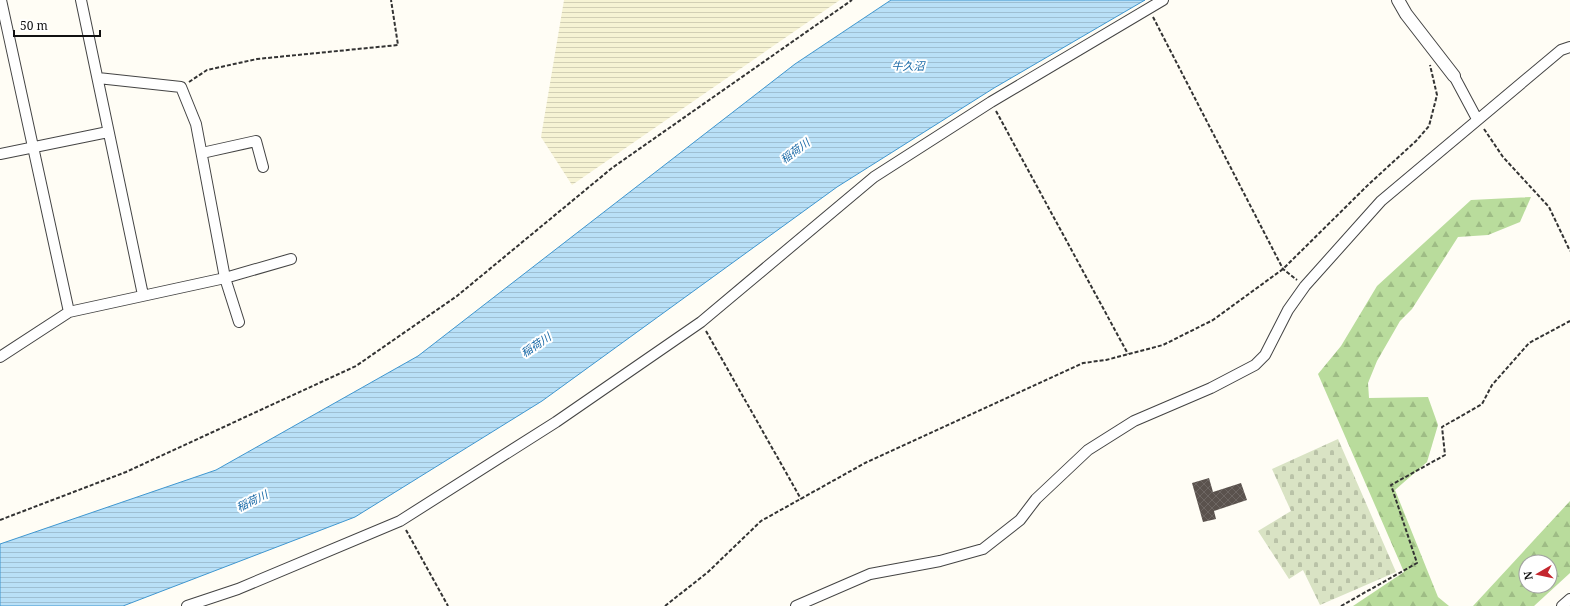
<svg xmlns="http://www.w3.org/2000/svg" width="1570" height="606" font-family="'Noto Serif','Noto Sans JP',serif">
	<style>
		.farmland { fill: url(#farmland-rules) }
		.forest { fill: url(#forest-firs); fill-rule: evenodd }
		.cemetery { fill: url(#cemetery-stones) }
		.water { fill: url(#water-rules); stroke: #3f96cf }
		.building { fill: url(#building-cross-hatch) }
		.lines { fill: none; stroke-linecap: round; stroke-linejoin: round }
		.minor-casing { stroke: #444; stroke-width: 12 }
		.tertiary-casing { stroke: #444; stroke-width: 14 }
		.path { stroke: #333; stroke-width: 2; stroke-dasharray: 4 2; stroke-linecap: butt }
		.minor { stroke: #fff; stroke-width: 10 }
		.tertiary { stroke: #fff; stroke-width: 12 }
		.labels { text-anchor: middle; stroke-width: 4; stroke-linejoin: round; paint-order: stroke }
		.water-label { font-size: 11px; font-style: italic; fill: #1768a6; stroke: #fff }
	</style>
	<defs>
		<pattern id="farmland-rules" width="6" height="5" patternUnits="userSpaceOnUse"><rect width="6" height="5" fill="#f6f3d4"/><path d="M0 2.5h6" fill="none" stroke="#d2cfb5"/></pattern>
		<pattern id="forest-firs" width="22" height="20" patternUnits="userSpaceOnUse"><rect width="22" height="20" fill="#b9dc9c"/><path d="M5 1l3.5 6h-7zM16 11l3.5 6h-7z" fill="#9ebc85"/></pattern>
		<pattern id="cemetery-stones" width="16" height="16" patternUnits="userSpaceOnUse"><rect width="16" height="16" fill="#d9e3c4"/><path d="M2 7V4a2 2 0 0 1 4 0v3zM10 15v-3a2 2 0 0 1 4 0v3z" fill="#b9c2a7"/></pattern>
		<pattern id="water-rules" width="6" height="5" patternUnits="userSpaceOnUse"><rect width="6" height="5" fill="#b9e0f7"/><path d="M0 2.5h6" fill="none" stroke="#9ebfd3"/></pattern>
		<pattern id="building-cross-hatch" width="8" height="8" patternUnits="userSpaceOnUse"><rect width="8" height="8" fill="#5a524d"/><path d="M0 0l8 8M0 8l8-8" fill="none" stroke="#6d6662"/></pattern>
	</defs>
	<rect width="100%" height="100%" fill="#fffdf5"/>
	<path class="farmland" d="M564 0H840L572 185 541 137Z"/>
	<path class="forest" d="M1531 197 1520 222 1488 235 1458 237 1412 309 1400 321 1377 361 1368 383 1369 398 1428 397 1438 425 1427 462 1395 490 1438 597 1449 606H1353L1404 572 1318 374 1341 346 1377 286 1471 200Z
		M1570 501V573L1534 606H1473ZM1526 562H1550V586H1526Z"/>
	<path class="cemetery" d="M1338 439 1396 572 1320 605 1303 570 1289 579 1258 531 1291 511 1272 469Z"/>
	<path class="water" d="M891 0H1145L994 88 837 187 542 401 355 517 123 606H0V544L216 470 418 356 795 64Z"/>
	<path class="building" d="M1209 478 1213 492 1241 483 1247 500 1214 511 1216 519 1203 522 1192 483Z"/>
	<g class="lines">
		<g class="minor-casing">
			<path id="minor" d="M1 0 69 312
				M81 0 143 295
				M1454 76 1477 119
				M98 78 181 87 196 124 225 278 239 322
				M202 153 256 141 263 167
				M0 154 108 132
				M0 357 69 312 225 278 291 259
				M187 606 238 589 400 521 556 422 701 322 874 177 991 102 1163 0
				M796 606 870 574 940 561 983 549 1020 520 1036 499 1088 450 1134 421 1211 388 1255 365 1265 355 1288 310 1305 286 1381 201 1561 50 1570 47
				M1562 606 1570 599"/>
		</g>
		<g class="tertiary-casing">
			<path id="tertiary" d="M1398 0 1406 14 1454 76"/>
		</g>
		<path class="path" d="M1153 17 1283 269 1297 280
			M189 82 207 70 257 59 398 45 391 0
			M996 111 1128 354
			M1484 129 1503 157 1549 207 1570 251
			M706 331 801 499
			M0 520 126 472 356 366 457 296 612 168 852 0
			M406 530 448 606
			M665 606 708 572 761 521 865 463 1083 363 1106 360 1163 345 1213 320 1283 269 1369 184 1416 141 1429 126 1437 95 1430 65
			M1341 606 1417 563 1391 485 1445 455 1442 427 1482 404 1492 385 1529 343 1570 321"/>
		<use href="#minor" class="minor"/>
		<use href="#tertiary" class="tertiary"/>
	</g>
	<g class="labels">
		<g class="water-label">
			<text x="908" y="70">牛久沼</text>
			<text transform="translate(795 151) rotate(-37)" y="4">稲荷川</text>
			<text transform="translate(536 345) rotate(-34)" y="4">稲荷川</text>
			<text transform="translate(252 501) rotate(-26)" y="4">稲荷川</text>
		</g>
	</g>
	<g transform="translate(1538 574) rotate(261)"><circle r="19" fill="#ffffff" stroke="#a0a0a0"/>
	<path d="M0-3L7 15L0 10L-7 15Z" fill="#c4262e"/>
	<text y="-6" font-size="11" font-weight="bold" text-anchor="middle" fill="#111111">N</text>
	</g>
	<path d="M14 30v6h86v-6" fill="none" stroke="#111111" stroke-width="2"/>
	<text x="20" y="30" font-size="12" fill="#111111" stroke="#ffffff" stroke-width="3" paint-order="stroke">50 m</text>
</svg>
